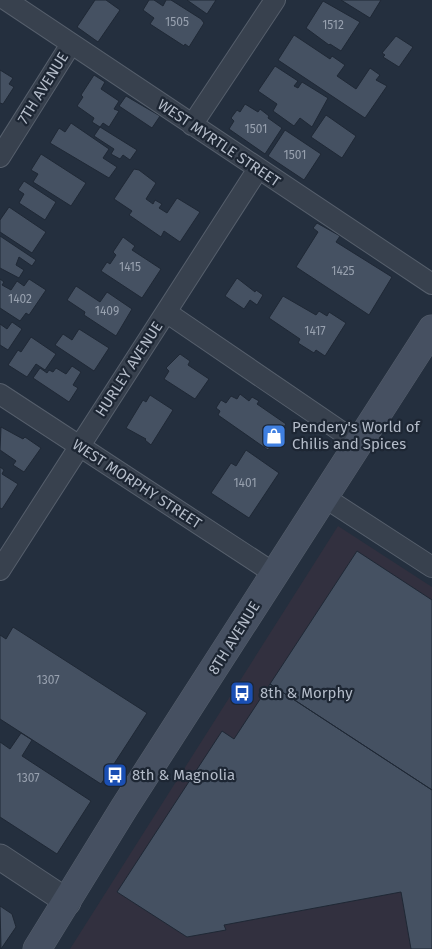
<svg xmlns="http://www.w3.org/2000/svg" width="432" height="949" font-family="'Fira Sans',sans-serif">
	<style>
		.medical { fill: #32303f }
		.building { fill: #455162; stroke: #1f2835 }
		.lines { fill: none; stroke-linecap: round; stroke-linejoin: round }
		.minor-casing { stroke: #565f6c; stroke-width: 22 }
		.tertiary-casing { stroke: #565f6c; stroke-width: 27 }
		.secondary-casing { stroke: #565f6c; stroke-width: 29 }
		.minor { stroke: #38414e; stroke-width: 20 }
		.tertiary { stroke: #38414e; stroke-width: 25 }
		.secondary { stroke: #465061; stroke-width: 28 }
		.labels { text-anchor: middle; stroke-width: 4.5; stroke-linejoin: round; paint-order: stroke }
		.number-label { font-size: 12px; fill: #98a1af }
		.street-label { font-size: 15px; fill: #b4bcc9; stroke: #1d2633 }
		.poi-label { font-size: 15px; fill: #b4bcc9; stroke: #1d2633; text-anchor: start }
	</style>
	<rect width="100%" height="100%" fill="#242f3e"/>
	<path class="medical" d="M338 526 432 587V949H70Z"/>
	<path class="building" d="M95 0H106L120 10 98 42 77 27Z
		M149 0H154L163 6 166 0H171L201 19 204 23 189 47 185 44 184 46 150 24 154 18 143 10Z
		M187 0H216L207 14Z
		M341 0H381L370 18Z
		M323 1 360 22 341 51 330 44 329 45 306 28Z
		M294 35 330 59 332 56 345 65 337 76 356 89 370 68 380 75 376 80 387 86 365 118 278 60Z
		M396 36 413 47 399 67 383 57 385 55 382 53Z
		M275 66 298 81 294 86 298 88 302 82 328 98 312 127 300 118 294 126 273 111 277 104 258 91Z
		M0 70 13 78 9 84 14 87 3 104 0 103Z
		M94 75 105 82 101 89 119 101 114 109 119 111 109 127 103 123 100 127 92 122 94 118 77 106 83 97 81 95Z
		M126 96 160 116 152 128 119 106Z
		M245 104 258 112 260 109 269 116 268 118 282 128 265 154 229 129 234 121 231 118 237 110 240 112Z
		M326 115 356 136 342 158 311 137Z
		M71 123 109 149 103 158 117 167 109 178 50 143 59 128 65 132Z
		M100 127 137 150 130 160 123 155 120 159 111 154 114 149 94 136Z
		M285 130 321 154 304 180 268 156Z
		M41 154 86 183 71 206 33 182 38 174 31 170Z
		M134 169 139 170 156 183 146 199 153 204 155 200 162 204 159 208 167 213 177 198 200 212 180 242 164 231 161 237 129 215 132 211 114 199Z
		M24 181 56 202 45 220 19 203 24 194 18 190Z
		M9 207 46 232 32 253 0 232V220Z
		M317 223 340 236 336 242 392 277 369 315 296 267 318 232 313 228Z
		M0 236 36 260 32 266 19 257 16 265 24 270 19 278 0 268Z
		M123 237 135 246 132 250 161 269 142 298 101 271 107 262 110 264 116 255 113 252Z
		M237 278 255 292 256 290 263 295 257 305 250 300 244 309 225 296Z
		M0 279 4 282 2 285 11 290 17 281 24 286 29 279 46 290 29 315 26 313 20 321 0 308Z
		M76 286 100 302 107 292 132 309 116 336 84 315 85 312 67 300Z
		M283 296 316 315 319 311 327 316 329 312 346 323 325 356 316 350 314 353 298 343 300 339 269 318Z
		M12 322 22 329 8 350 0 345V324L7 329Z
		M79 329 109 348 94 371 55 345 63 334 72 340Z
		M31 337 56 354 45 370 36 364 27 377 8 365 18 350 21 352Z
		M180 354 190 361 188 365 209 379 195 399 164 379 169 371 166 368Z
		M72 366 81 372 73 385 78 388 69 402 33 378 40 368 47 373 49 370 53 372 56 368 66 374Z
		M240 394 249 401 252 397 259 401 257 404 286 424 268 450 218 415 220 411 216 408 221 400 226 403 231 396 237 399Z
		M150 395 173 410 151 445 145 440 146 439 126 428 143 400 146 402Z
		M1 427 23 439 25 437 41 448 24 472 13 465 16 461 0 450Z
		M246 450 279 473 249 518 211 493 231 463 236 466Z
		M0 467 4 470 2 474 18 484 2 509 0 508Z
		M357 551 432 600V790L270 684Z
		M13 627 147 713 101 784 0 719V635L6 639Z
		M270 684 432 790V949H411L401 892 224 925 226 930 187 937 117 892 222 731 234 739Z
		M21 733 32 740 22 756 91 801 57 854 0 817V742L10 749Z
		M0 906 12 914 16 927 1 949Z"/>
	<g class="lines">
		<g class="minor-casing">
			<path id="minor" d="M6 0 432 284
				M192 125 275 0
				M0 157 71 44
				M166 312 358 443
				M0 394 275 574
				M324 497 432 567
				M0 570 258 169"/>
		</g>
		<g class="tertiary-casing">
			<path id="tertiary" d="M0 857 68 902"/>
		</g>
		<g class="secondary-casing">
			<path id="secondary" d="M37 949 124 808 432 329"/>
		</g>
		<use href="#minor" class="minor"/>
		<use href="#tertiary" class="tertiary"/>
		<use href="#secondary" class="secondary"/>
	</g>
	<defs>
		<g id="shop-square" transform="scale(1.25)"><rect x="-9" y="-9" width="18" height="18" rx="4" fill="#3f7fe0" stroke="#1d2633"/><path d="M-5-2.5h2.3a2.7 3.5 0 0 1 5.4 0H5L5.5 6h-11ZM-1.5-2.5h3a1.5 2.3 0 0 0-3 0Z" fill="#fff"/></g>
		<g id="bus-square" transform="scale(1.25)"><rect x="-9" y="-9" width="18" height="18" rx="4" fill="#1a4fb4" stroke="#1d2633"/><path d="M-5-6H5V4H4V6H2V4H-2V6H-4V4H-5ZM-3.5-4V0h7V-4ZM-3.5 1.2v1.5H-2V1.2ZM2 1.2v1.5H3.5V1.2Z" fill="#fff"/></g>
	</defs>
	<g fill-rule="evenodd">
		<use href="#shop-square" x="274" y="436"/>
		<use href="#bus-square" x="242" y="693"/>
		<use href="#bus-square" x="115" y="775"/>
	</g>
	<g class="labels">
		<g class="number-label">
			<text x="177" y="26">1505</text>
			<text x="333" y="29">1512</text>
			<text x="256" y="133">1501</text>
			<text x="295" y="159">1501</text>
			<text x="130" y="271">1415</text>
			<text x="343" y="275">1425</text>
			<text x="20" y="303">1402</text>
			<text x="107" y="315">1409</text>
			<text x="315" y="335">1417</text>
			<text x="245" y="487">1401</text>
			<text x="48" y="684">1307</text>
			<text x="28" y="782">1307</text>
		</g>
		<g class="street-label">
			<text transform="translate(43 88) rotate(-58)" y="5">7TH AVENUE</text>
			<text transform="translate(219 143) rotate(34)" y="5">WEST MYRTLE STREET</text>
			<text transform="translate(129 369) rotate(-57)" y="5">HURLEY AVENUE</text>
			<text transform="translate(137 484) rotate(33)" y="5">WEST MORPHY STREET</text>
			<text transform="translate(234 638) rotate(-58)" y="5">8TH AVENUE</text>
		</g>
		<g class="poi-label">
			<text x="292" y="432">Pendery's World of<tspan x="292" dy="17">Chilis and Spices</tspan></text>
			<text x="260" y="698">8th &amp; Morphy</text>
			<text x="132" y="780">8th &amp; Magnolia</text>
		</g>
	</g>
</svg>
